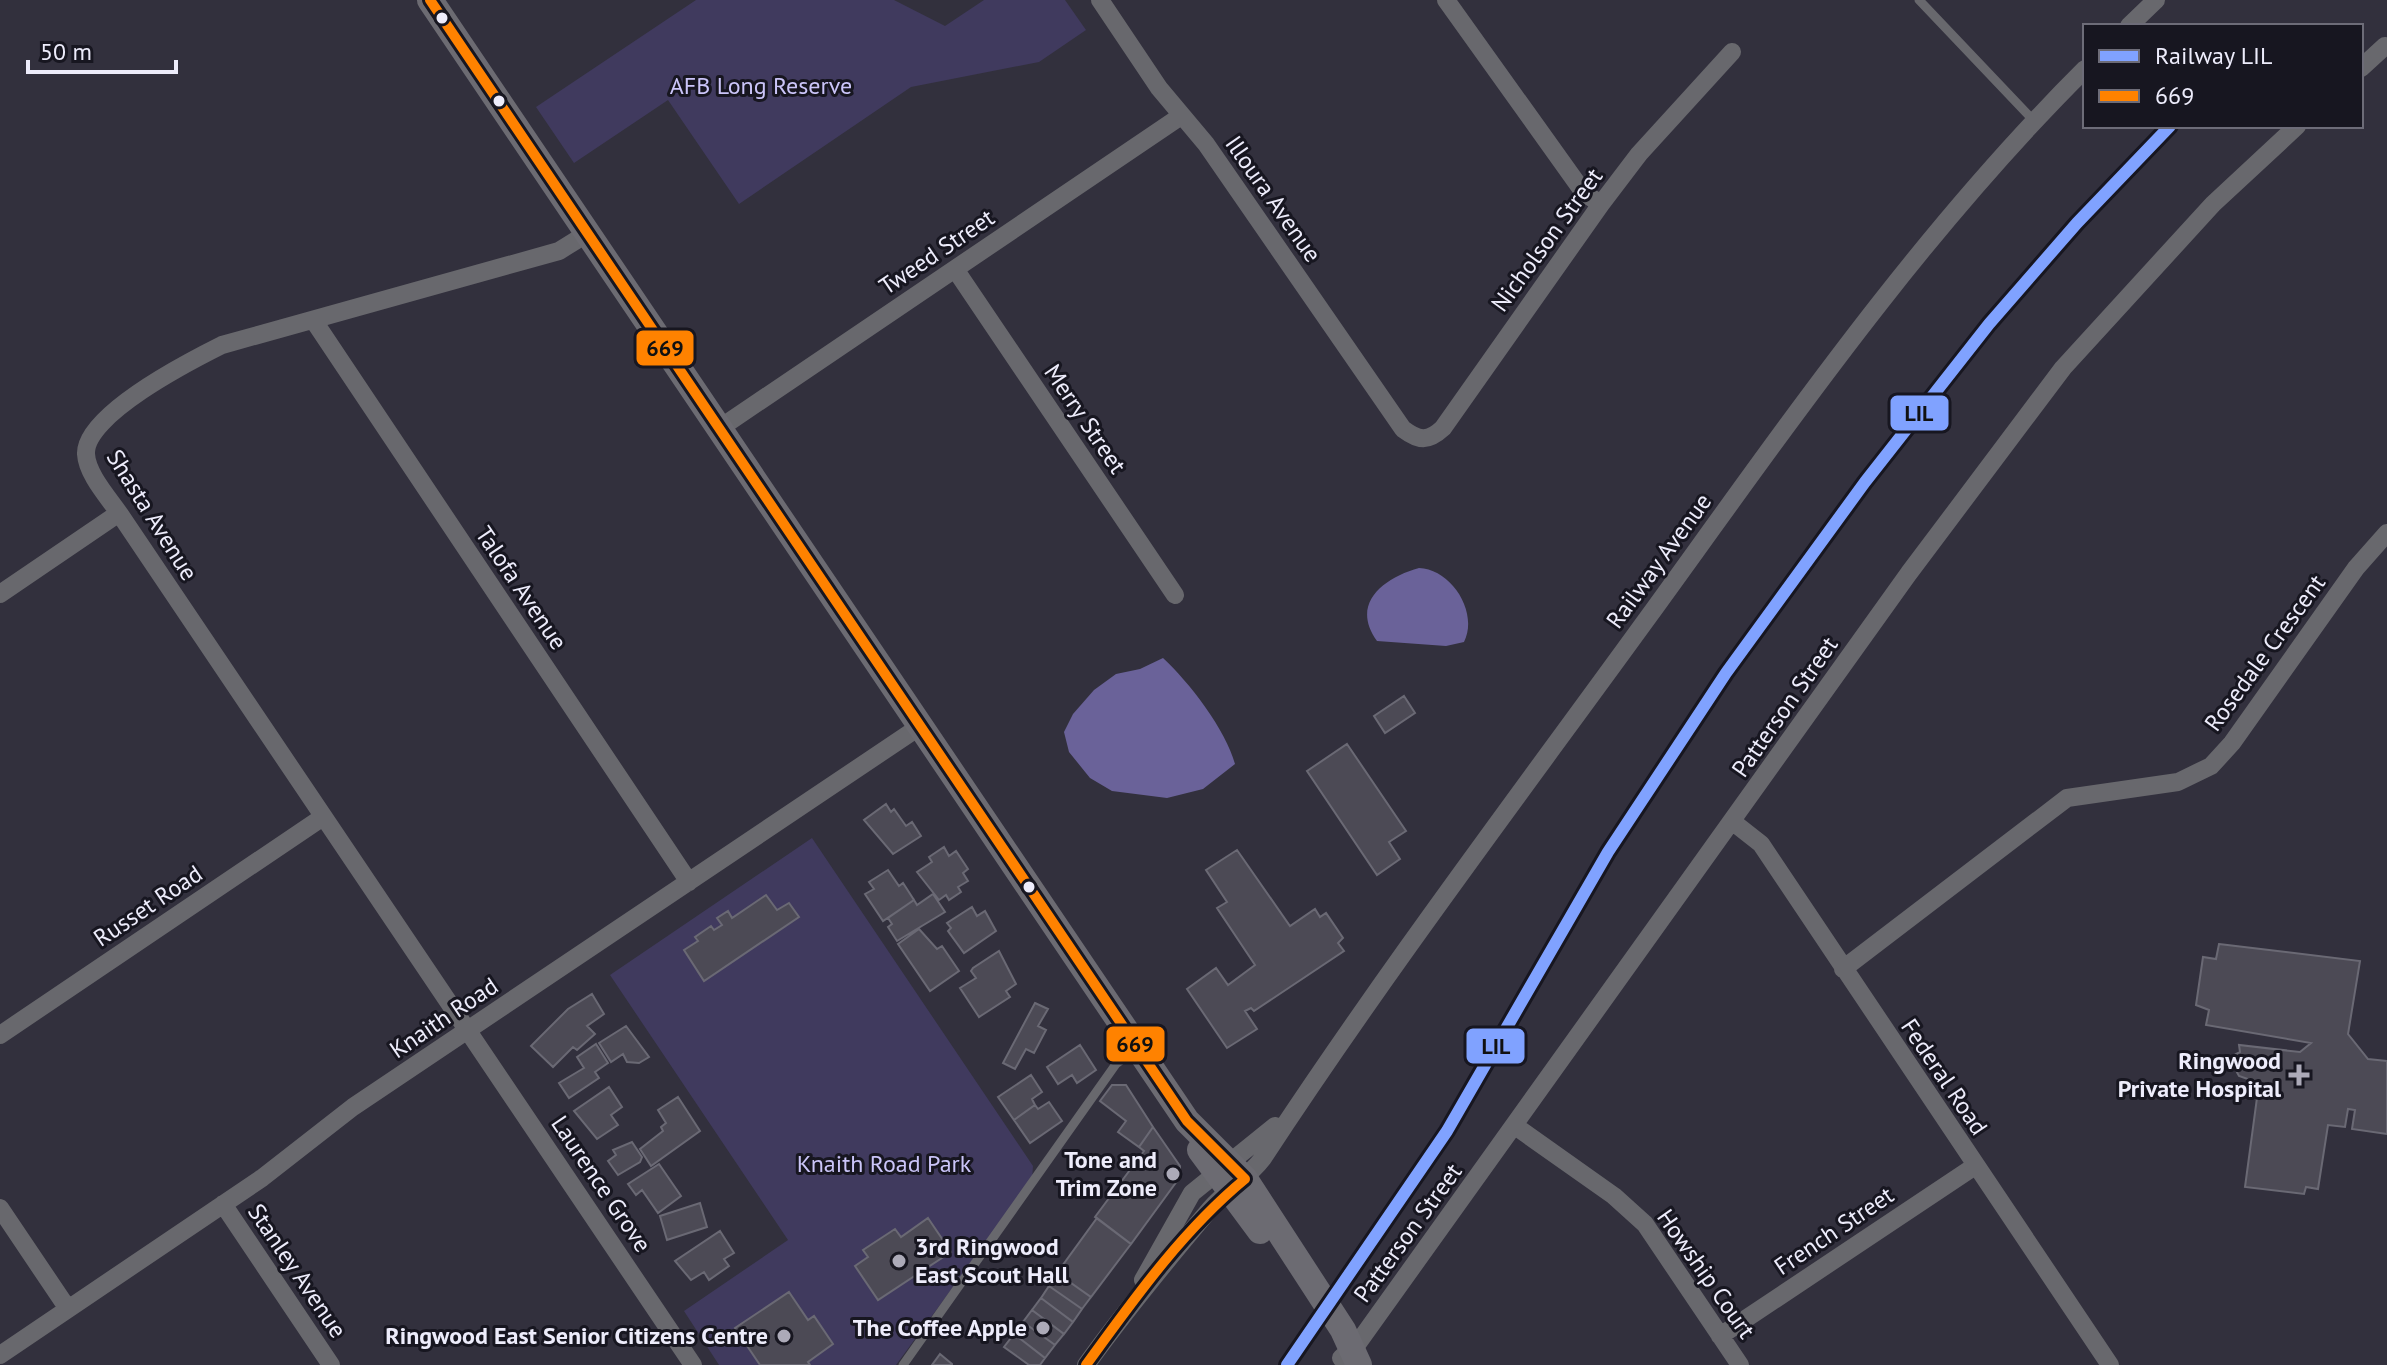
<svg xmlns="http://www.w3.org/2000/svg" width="2387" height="1365" font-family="'PT Sans',sans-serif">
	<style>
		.green { fill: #403a5e }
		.water { fill: #6a6299 }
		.building { fill: #4c4a55; stroke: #6a6974; stroke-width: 2 }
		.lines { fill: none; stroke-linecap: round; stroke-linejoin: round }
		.service { stroke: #68686d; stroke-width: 9 }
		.minor { stroke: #68686d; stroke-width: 18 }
		.secondary { stroke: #6c6b72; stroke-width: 26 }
		.bus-1-casing { stroke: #171620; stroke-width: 16 }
		.bus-1 { stroke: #ff8200; stroke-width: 10 }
		.rail-1-casing { stroke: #171620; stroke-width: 18 }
		.rail-1 { stroke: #80a2ff; stroke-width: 12 }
		.bus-dot { fill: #edecfb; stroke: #171620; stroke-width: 3 }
		.poi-dot { fill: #acaab8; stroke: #171620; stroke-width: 3 }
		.labels { text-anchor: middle; stroke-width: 6; stroke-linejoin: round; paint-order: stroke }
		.park-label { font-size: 24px; fill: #cbc5f9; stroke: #171620 }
		.street-label { font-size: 24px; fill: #edecfb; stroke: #171620 }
		.poi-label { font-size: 24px; font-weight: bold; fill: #edecfb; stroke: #171620; text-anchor: end }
		.line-badge { stroke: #171620; stroke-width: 3 }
		.pale-badge-label { font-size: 22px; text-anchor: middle; font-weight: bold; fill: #111 }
	</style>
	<rect width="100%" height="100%" fill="#32303d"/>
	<path class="green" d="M696 0H894L945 26 984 0H1065L1086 30 1039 62 911 87 739 204 668 100 574 163 536 107Z
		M812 838 1033 1166 1032 1179 896 1365H719L684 1311 788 1240 610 975Z"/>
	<path class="water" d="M1419 568C1451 569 1479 612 1464 642L1446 646 1377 641C1350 604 1383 578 1419 568Z
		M1163 658C1189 682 1226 730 1235 764L1203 789 1167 798 1112 791 1090 778 1069 752 1064 732 1073 714 1094 690 1116 674 1140 669Z"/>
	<path class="building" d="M1404 696 1415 713 1385 733 1374 716Z
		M1347 744 1406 831 1389 842 1400 859 1377 875 1307 771Z
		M886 804 891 812 894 809 906 826 912 822 921 836 893 854 864 820Z
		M944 847 949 856 956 851 968 869 963 873 968 881 958 887 961 892 949 900 946 895 939 900 917 872 932 862 929 857Z
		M1237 850 1290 926 1315 909 1320 917 1326 913 1343 938 1338 943 1344 951 1254 1011 1251 1008 1245 1011 1257 1029 1227 1048 1187 989 1216 968 1228 985 1255 965 1217 908 1227 902 1206 870Z
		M888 870 899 886 903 883 914 900 883 921 865 894 874 889 869 882Z
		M933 894 945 912 897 941 888 927 892 924 888 918 914 900 917 905Z
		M766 895 777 910 789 903 799 917 704 981 684 950 698 941 695 937 711 926 714 930 722 925 717 918 728 911 732 918Z
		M972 907 977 916 985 911 996 931 964 953 948 931 951 928 947 923Z
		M919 929 937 949 942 946 959 971 930 991 898 944Z
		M2219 944 2360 961 2348 1034 2368 1059 2387 1061V1134L2352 1129 2355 1110 2348 1109 2345 1127 2328 1125 2318 1189 2306 1187 2304 1194 2245 1187 2259 1083 2239 1076 2229 1058 2240 1052 2239 1045 2300 1052 2311 1043 2206 1025 2209 1010 2196 1005 2203 957 2216 959Z
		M999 951 1016 984 1006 991 1010 997 979 1017 960 988 976 978 971 971 973 968Z
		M592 994 604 1014 587 1026 595 1034 577 1050 573 1047 553 1067 531 1046 568 1009Z
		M1035 1003 1048 1009 1038 1026 1046 1030 1034 1053 1026 1049 1015 1069 1003 1063Z
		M626 1026 649 1057 639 1063 627 1062 623 1054 611 1062 599 1043Z
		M596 1044 608 1063 595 1072 599 1078 569 1098 559 1083 584 1068 577 1057Z
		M1080 1045 1096 1070 1077 1083 1072 1075 1058 1084 1047 1067Z
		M1031 1075 1042 1092 1032 1099 1035 1105 1014 1120 998 1097Z
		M1112 1085H1126L1153 1127 1139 1147 1118 1132 1126 1121 1100 1101Z
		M609 1087 622 1107 611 1115 618 1125 597 1139 574 1111Z
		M678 1097 700 1131 651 1166 640 1149 663 1131 661 1127 666 1123 658 1110Z
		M1049 1102 1062 1121 1030 1143 1014 1120 1035 1105 1038 1109Z
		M1153 1127 1180 1166V1177L1131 1244 1095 1217 1144 1151 1139 1147Z
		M632 1142 642 1157 640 1162 618 1175 608 1161 616 1155 613 1150Z
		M659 1164 681 1196 658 1213 642 1190 636 1195 628 1184Z
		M700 1203 707 1227 667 1240 660 1216Z
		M928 1218 951 1252 878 1300 855 1266 868 1257 863 1250 895 1229 901 1237Z
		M1097 1218 1131 1244 1091 1297 1057 1273Z
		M720 1231 734 1253 724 1259 729 1266 709 1280 704 1272 691 1280 675 1261Z
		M1058 1274 1091 1297 1082 1309 1049 1286Z
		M1049 1286 1082 1309 1073 1322 1041 1298Z
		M789 1292 808 1320 814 1316 833 1344 808 1362 810 1365H760L735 1328Z
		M1041 1298 1073 1322 1064 1334 1032 1310Z
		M1032 1310 1064 1334 1055 1345 1023 1322Z
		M1023 1322 1055 1345 1045 1358 1014 1334Z
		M1014 1334 1045 1358 1040 1365H1029L1004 1347Z
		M940 1354 952 1364V1365H932Z"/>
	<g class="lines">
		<path class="service" d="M1919 0 2034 121
			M903 1365 1116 1064 1135 1050"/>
		<path class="minor" d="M1100 0 1159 88 1206 144 1403 429C1419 441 1428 442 1443 428L1601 204 1639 154 1732 52
			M1446 0 1584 193 1601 204
			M2129 26 2156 0
			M2361 68 2385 46
			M588 233 559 251 222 345C190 361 84 415 86 454 87 474 108 497 119 513L693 1365
			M955 269 1175 595
			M314 321 689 882
			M720 428 1181 116
			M0 594 119 513
			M1733 822 1761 844 2110 1365
			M1843 969 2067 798 2178 782 2211 766 2232 743 2356 568 2387 533
			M0 1035 323 817
			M1515 1126 1614 1196 1645 1224 1740 1365
			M223 1204 331 1365
			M0 1208 68 1309
			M1143 1280 1192 1193 1275 1126
			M1720 1336 1975 1166
			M0 1355 262 1178 353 1107 919 727
			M1341 1358 1358 1343 1909 573 2063 368 2213 204 2297 126
			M1086 1365C1125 1311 1167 1260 1210 1209 1226 1190 1248 1178 1263 1158 1385 972 1519 795 1649 616 1786 427 1919 234 2085 69"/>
		<path class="secondary" d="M430 0 1187 1121 1245 1179 1343 1330 1359 1365
			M1200 1150 1260 1231"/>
		<g class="bus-1-casing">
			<path id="bus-1" d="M430 0 1187 1121 1245 1179C1182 1231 1134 1299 1086 1365"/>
		</g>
		<use href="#bus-1" class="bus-1"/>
		<g class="rail-1-casing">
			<path id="rail-1" d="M1287 1365 1447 1131 1608 852 1726 673 1865 482 1989 324 2077 223 2170 126"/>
		</g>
		<use href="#rail-1" class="rail-1"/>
	</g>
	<g class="bus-dot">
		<circle cx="442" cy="18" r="7"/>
		<circle cx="499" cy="101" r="7"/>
		<circle cx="1029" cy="887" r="7"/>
	</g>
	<g class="poi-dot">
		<path d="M2295 1063h8v8h8v8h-8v8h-8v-8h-8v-8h8z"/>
		<circle cx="1173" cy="1174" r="8"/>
		<circle cx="899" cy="1261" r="8"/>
		<circle cx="1043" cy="1328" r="8"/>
		<circle cx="784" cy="1336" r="8"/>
	</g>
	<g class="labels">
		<g class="park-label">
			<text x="761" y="94">AFB Long Reserve</text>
			<text x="884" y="1172">Knaith Road Park</text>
		</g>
		<g class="street-label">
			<text transform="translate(1273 199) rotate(55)" y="8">Illoura Avenue</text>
			<text transform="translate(1547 240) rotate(-54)" y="8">Nicholson Street</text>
			<text transform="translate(937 252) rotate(-34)" y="8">Tweed Street</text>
			<text transform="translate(1085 419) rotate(56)" y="8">Merry Street</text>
			<text transform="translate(152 515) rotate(58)" y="8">Shasta Avenue</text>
			<text transform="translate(1659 561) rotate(-54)" y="8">Railway Avenue</text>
			<text transform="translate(521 588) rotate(56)" y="8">Talofa Avenue</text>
			<text transform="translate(2265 653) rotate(-54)" y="8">Rosedale Crescent</text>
			<text transform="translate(1785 707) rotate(-55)" y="8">Patterson Street</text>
			<text transform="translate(148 906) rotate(-34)" y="8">Russet Road</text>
			<text transform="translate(444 1018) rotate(-34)" y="8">Knaith Road</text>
			<text transform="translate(1944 1077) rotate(56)" y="8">Federal Road</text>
			<text transform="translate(601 1184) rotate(56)" y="8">Laurence Grove</text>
			<text transform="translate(1834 1231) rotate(-34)" y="8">French Street</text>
			<text transform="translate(1408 1233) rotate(-54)" y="8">Patterson Street</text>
			<text transform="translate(297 1271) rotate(56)" y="8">Stanley Avenue</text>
			<text transform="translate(1706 1274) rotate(55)" y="8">Howship Court</text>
		</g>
		<g class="poi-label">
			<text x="2281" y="1069">Ringwood<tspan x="2281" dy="28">Private Hospital</tspan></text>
			<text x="1157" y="1168">Tone and<tspan x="1157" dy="28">Trim Zone</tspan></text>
			<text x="915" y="1255" text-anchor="start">3rd Ringwood<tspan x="915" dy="28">East Scout Hall</tspan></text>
			<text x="1027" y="1336">The Coffee Apple</text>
			<text x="768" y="1344">Ringwood East Senior Citizens Centre</text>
		</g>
	</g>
	<g class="line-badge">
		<rect x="635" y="329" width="60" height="38" rx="8" fill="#ff8200"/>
		<rect x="1889" y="394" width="61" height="38" rx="8" fill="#80a2ff"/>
		<rect x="1105" y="1025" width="61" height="38" rx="8" fill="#ff8200"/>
		<rect x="1465" y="1027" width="61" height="38" rx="8" fill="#80a2ff"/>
	</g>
	<g class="pale-badge-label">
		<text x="665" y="356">669</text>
		<text x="1919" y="421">LIL</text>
		<text x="1135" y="1052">669</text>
		<text x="1496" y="1054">LIL</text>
	</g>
	<rect x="2083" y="24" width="280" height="104" fill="#171620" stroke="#6d6c78" stroke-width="2"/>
	<rect x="2099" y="50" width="40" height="12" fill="#80a2ff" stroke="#6d6c78" stroke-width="2"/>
	<text x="2155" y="64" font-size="24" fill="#edecfb">Railway LIL</text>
	<rect x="2099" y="90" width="40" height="12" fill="#ff8200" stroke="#6d6c78" stroke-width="2"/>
	<text x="2155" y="104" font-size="24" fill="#edecfb">669</text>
	<path d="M28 60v12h148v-12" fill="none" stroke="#edecfb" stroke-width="4"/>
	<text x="40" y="60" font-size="24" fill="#edecfb" stroke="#171620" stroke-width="6" paint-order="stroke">50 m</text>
</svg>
